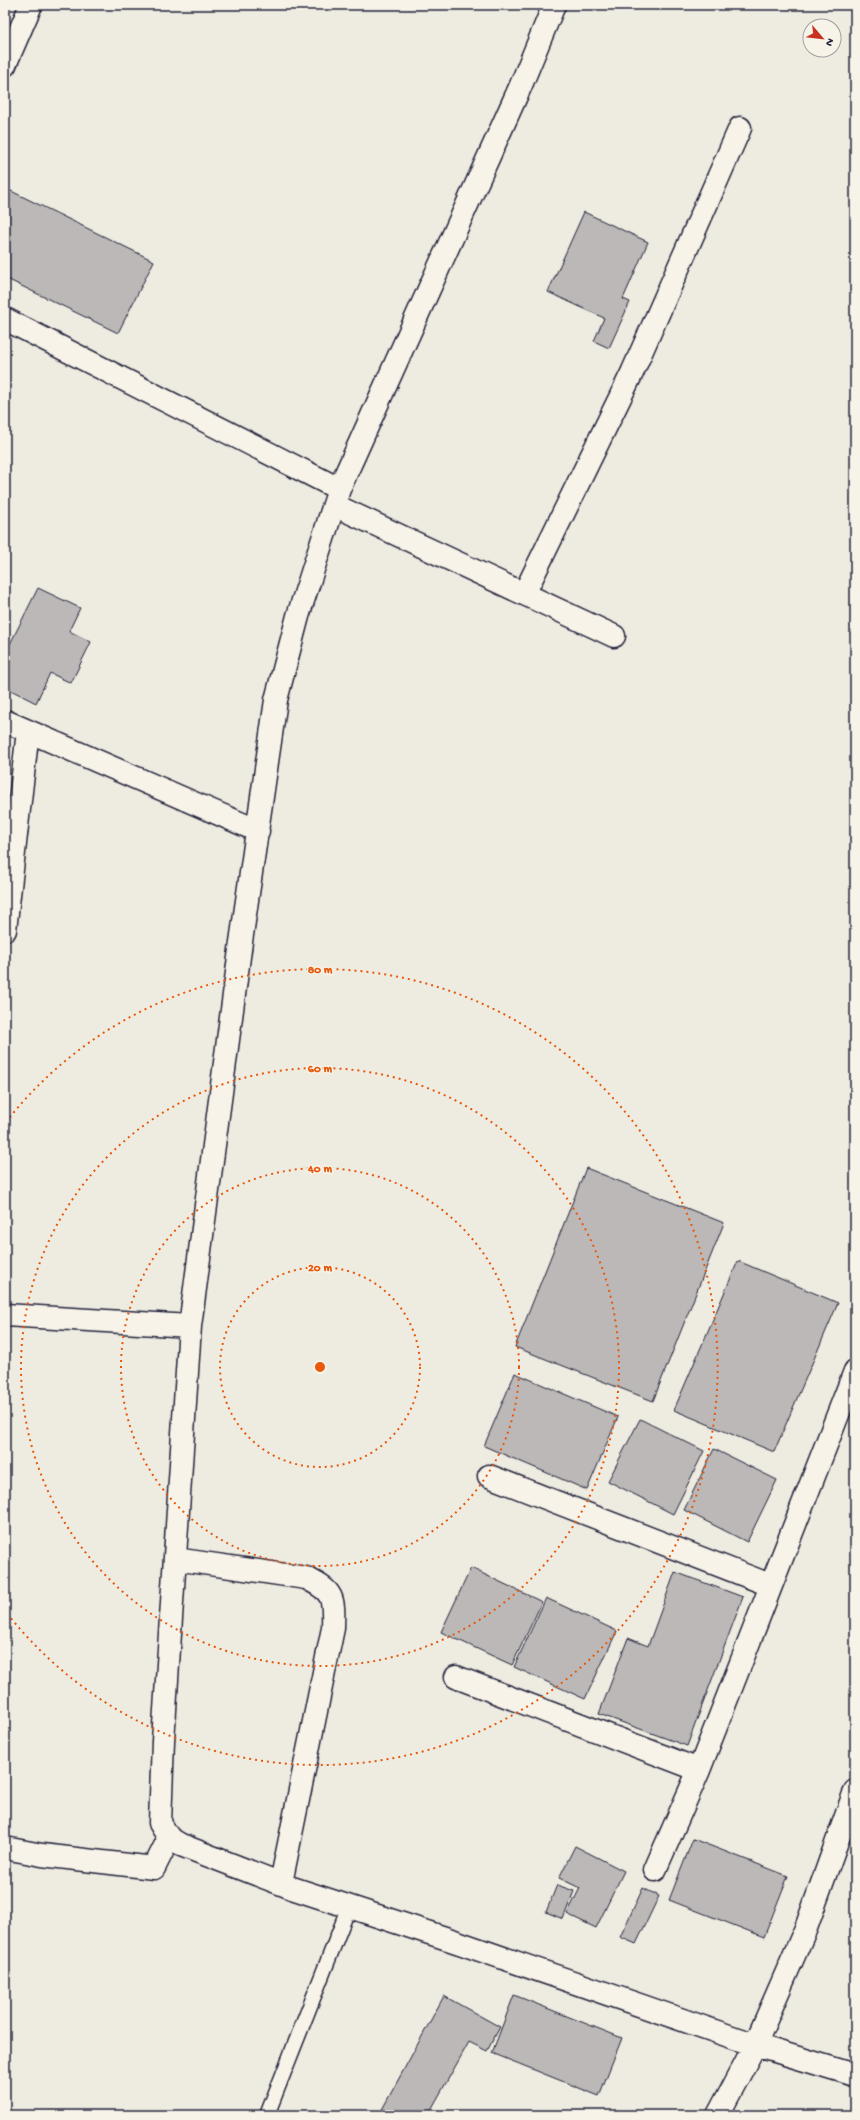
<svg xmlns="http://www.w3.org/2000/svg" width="860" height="2120" font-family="'Gochi Hand',sans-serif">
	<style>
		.building { fill: #bbb8b7; stroke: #22223b }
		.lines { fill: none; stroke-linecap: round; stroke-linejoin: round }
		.lane-casing { stroke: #22223b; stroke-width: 17 }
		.street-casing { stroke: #22223b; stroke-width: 25 }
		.lane { stroke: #f7f3e8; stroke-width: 14 }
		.street { stroke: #f7f3e8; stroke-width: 22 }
		.ring { fill: none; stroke: #e8590c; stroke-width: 2; stroke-dasharray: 2 4 }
		.centre { fill: #e8590c; stroke: #f7f3e8; stroke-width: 2 }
		.ring-label { font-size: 12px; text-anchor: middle; font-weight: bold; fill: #e8590c; stroke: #f7f3e8; stroke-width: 3; stroke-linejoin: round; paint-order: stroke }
	</style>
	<rect width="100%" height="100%" fill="#eeebe1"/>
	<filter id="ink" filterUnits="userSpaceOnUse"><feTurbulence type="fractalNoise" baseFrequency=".025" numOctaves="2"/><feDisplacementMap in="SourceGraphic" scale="8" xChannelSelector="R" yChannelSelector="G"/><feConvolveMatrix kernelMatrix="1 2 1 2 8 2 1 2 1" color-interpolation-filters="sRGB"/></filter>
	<g filter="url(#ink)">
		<path class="building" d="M5 188 154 261 118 333 5 278Z
			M584 212 648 242 623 299 630 302 609 348 594 341 604 318 548 292Z
			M38 588 80 608 69 631 91 642 71 683 50 673 36 703 5 687V654Z
			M586 1168 724 1223 653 1401 515 1347Z
			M738 1261 838 1303 774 1452 674 1410Z
			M515 1373 618 1417 587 1490 484 1446Z
			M640 1419 704 1451 673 1514 608 1481Z
			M714 1449 777 1480 747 1542 684 1510Z
			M471 1568 542 1602 512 1665 441 1632Z
			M675 1572 743 1597 687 1746 599 1714 628 1638 648 1646Z
			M546 1598 617 1631 585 1699 514 1667Z
			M693 1839 788 1876 764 1937 669 1900Z
			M575 1846 624 1871 596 1928 567 1914 580 1888 559 1878Z
			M557 1885 574 1891 563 1919 546 1912Z
			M643 1888 659 1896 636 1944 620 1937Z
			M514 1995 622 2038 599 2096 492 2053Z
			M444 1996 500 2027 487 2051 469 2042 428 2115H379Z"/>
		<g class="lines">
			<g class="lane-casing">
				<path id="lane" d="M267 2115 349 1907"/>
			</g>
			<g class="street-casing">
				<path id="street" d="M554 5 521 85 339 489 298 616 276 700 241 942 190 1326 163 1741 160 1823 169 1838 181 1845 292 1888 454 1941 755 2045 855 2075
					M5 65 31 5
					M5 319 339 489
					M334 505 614 636
					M524 594 632 373 740 128
					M5 721 258 831
					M5 930 28 731
					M5 1315 190 1326
					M489 1476 770 1585
					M175 1559 306 1578C334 1592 334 1597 333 1628L281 1883
					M456 1677 699 1770
					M5 1848 42 1855 154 1868 169 1838
					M655 1870 699 1770 855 1371
					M718 2115 755 2045 806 1928 855 1791"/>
			</g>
			<use href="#lane" class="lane"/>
			<use href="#street" class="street"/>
		</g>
	</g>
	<g class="ring">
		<circle cx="320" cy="1367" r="100"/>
		<circle cx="320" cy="1367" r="199"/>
		<circle cx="320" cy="1367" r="299"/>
		<path d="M6 1122A398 398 0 1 1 6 1612"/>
	</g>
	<circle cx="320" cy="1367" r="6" class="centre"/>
	<g class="ring-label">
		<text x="320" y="973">80 m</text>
		<text x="320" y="1072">60 m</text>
		<text x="320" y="1172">40 m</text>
		<text x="320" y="1271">20 m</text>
	</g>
	<rect width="860" height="2120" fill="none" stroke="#f7f3e8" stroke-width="20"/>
	<rect x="10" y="10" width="840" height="2100" fill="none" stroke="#22223b" stroke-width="1.5" filter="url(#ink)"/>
	<g transform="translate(822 38) rotate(118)"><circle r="19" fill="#f7f3e8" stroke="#a29fa3"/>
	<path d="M0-3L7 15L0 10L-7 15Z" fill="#c8321e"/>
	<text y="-6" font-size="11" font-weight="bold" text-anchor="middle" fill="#22223b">N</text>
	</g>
</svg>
